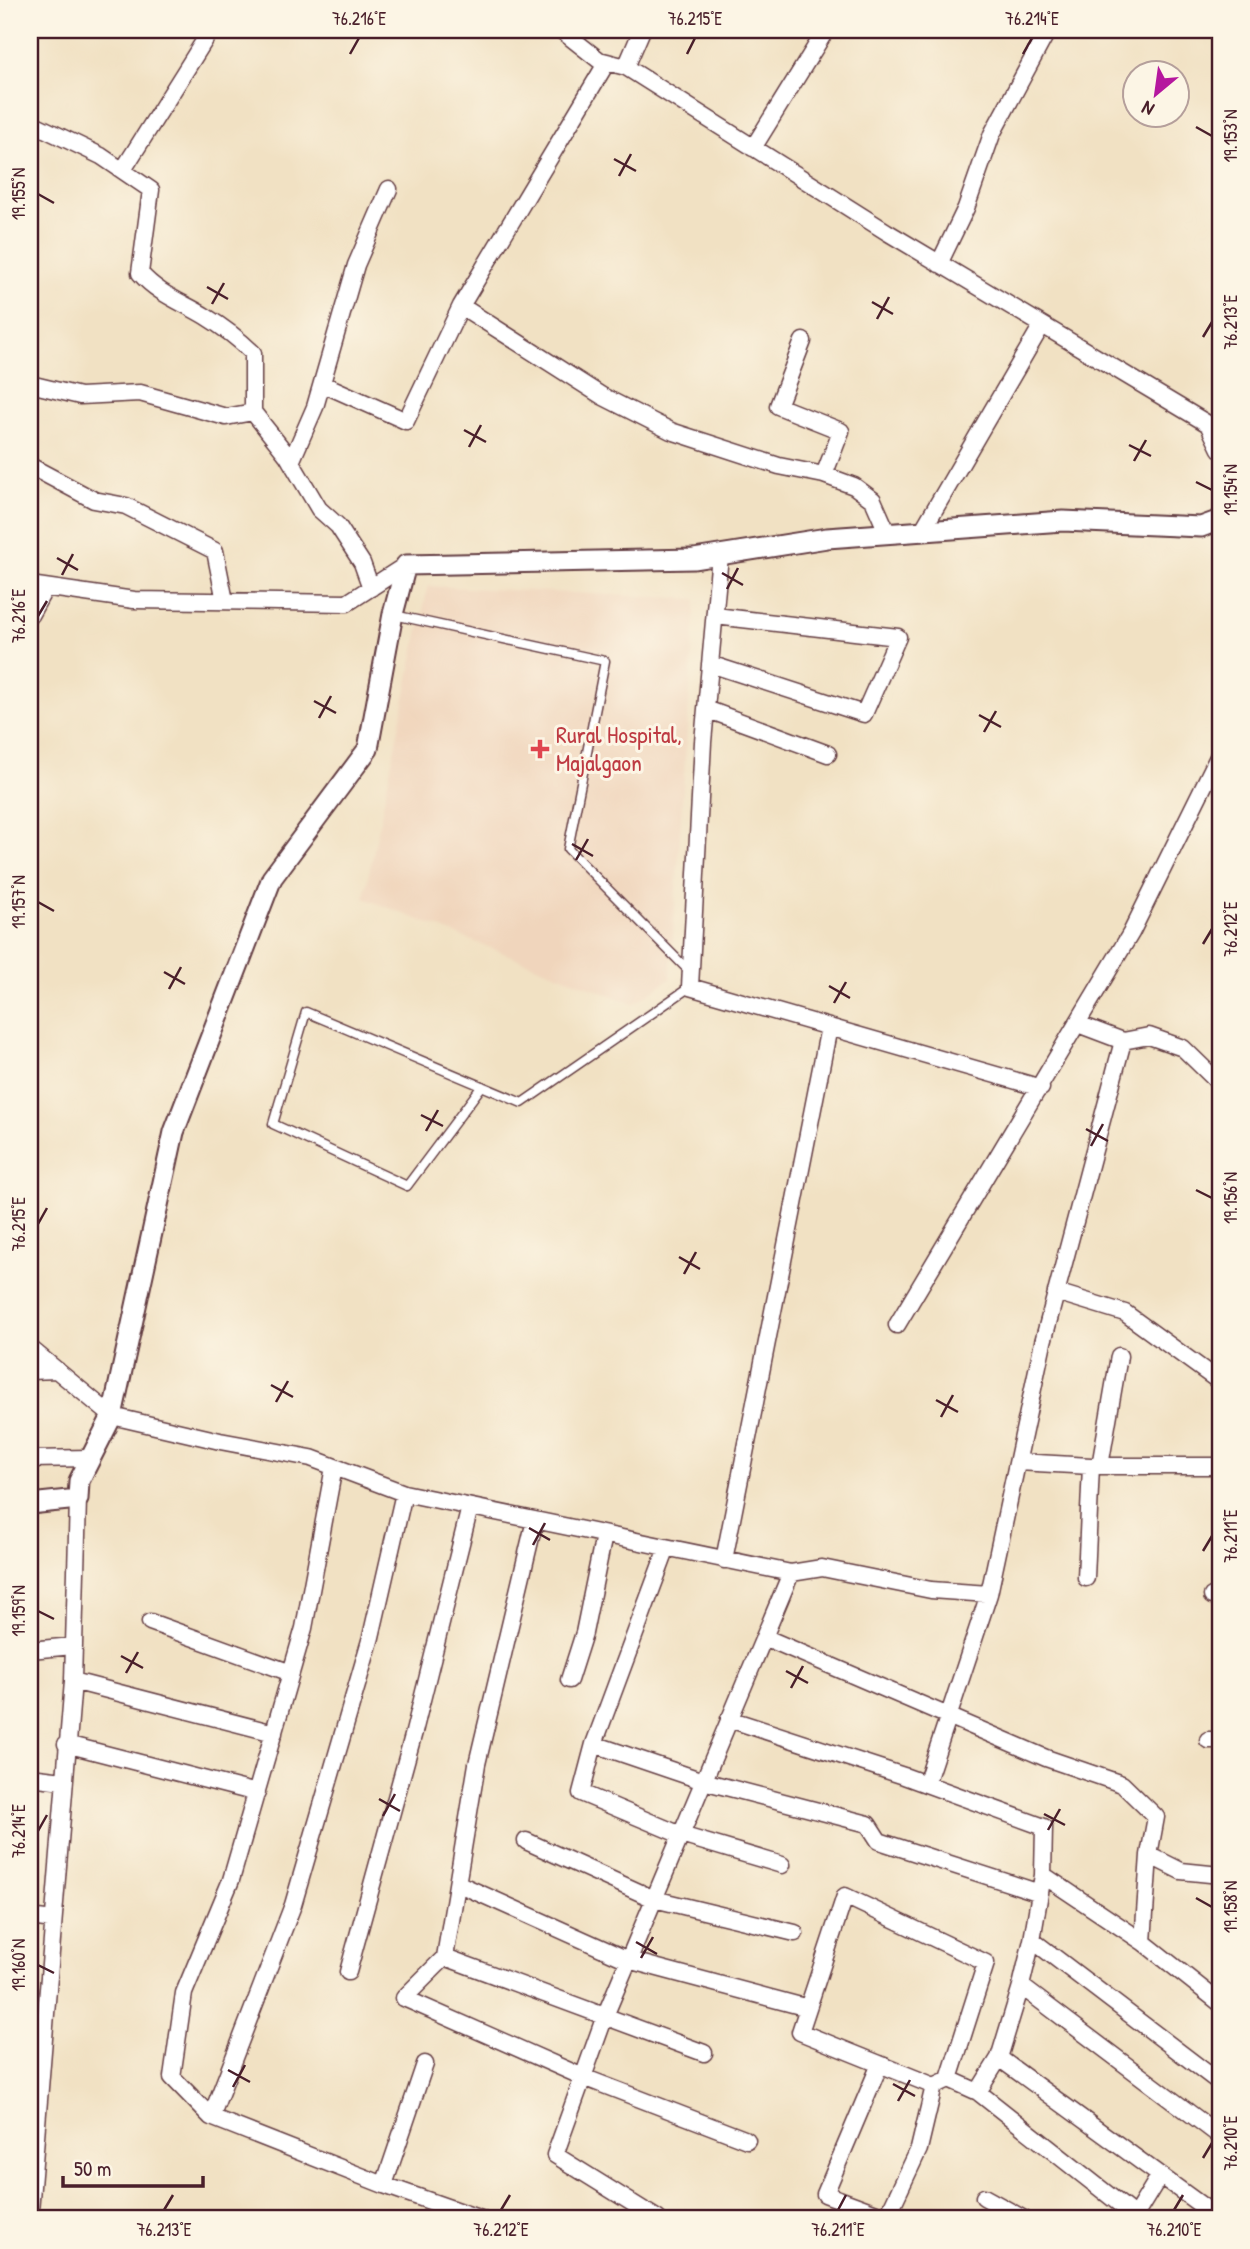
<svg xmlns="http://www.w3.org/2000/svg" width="1250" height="2249" font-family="'Patrick Hand',sans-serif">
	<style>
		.built { fill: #f0d5bc }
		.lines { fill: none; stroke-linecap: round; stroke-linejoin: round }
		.service-casing { stroke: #633c42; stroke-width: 11 }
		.minor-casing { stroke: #633c42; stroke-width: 19 }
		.tertiary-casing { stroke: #633c42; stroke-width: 23 }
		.service { stroke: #fff; stroke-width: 8 }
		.minor { stroke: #fff; stroke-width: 16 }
		.tertiary { stroke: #fff; stroke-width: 19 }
		.ticks { fill: none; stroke: #4a1f2b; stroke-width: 2.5 }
		.health-dot { fill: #e0444e; stroke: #fcf5e5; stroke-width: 2.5 }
		.labels { text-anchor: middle; stroke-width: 6; stroke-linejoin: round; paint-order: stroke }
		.health-label { font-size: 24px; fill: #be3a42; stroke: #fcf5e5; text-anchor: start }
		.neatline { fill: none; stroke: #4a1f2b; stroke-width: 2.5 }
		.ticks-label { font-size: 18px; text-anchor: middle; fill: #4a1f2b }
	</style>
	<rect width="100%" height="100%" fill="#fcf5e5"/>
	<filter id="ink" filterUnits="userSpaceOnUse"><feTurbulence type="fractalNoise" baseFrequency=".0143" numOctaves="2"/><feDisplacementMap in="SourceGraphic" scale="14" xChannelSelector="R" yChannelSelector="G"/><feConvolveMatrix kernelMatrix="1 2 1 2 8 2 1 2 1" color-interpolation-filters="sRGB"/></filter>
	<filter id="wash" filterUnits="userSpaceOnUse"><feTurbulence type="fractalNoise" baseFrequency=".00686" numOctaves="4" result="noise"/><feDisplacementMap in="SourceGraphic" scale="28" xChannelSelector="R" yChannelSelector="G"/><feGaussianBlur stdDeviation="1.57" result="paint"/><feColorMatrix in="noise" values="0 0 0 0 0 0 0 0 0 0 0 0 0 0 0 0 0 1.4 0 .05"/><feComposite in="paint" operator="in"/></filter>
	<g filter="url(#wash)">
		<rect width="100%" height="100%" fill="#f1e1c3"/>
		<path class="built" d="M428 586 696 599 670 979 633 1004 364 898Z"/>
	</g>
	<g filter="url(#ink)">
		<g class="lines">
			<g class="service-casing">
				<path id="service" d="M394 615 605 661 568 849 689 971
					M482 1086 407 1186 273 1124 306 1012 522 1103 690 987"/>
			</g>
			<g class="minor-casing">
				<path id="minor" d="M561 30 599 60 626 67 887 232 1208 424 1220 449
					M626 67 642 30
					M30 122 101 156 151 190 140 273C158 294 182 302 205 316 223 327 238 338 253 353V412L287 455 319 509 338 526 362 563 371 588
					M753 148 826 30
					M123 170 211 30
					M939 264 966 208 992 134 1048 30
					M461 306 602 396 671 431 779 466 824 475 854 486 873 500 888 534
					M803 341 778 406 841 431 824 475
					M30 384 80 396 140 393 226 417 253 412
					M323 384 406 421 461 306 607 62
					M291 462 315 407 356 265 389 189
					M30 466 94 500 126 506 215 551 225 601
					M922 531 1042 325
					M720 555 703 742 690 987 1041 1088
					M30 585 134 600 347 603 406 565
					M30 615 44 590
					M710 664 864 714 898 637 715 616
					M706 709 828 754
					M1078 1024 1123 1041 1149 1036 1183 1048 1220 1084
					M1056 1292 1125 1313 1220 1382
					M897 1325 1131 933 1220 753
					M30 1348 112 1416 220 1441 311 1458 404 1493 791 1573 822 1568 931 1590 989 1594 1043 1342 1123 1041
					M30 1371 57 1370
					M30 1459 91 1458
					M1018 1462 1091 1466H1220
					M1100 1466 1119 1356
					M334 1467 304 1628 231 1880 184 1993 172 2077 211 2117 384 2185 481 2219
					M535 1520 477 1764 445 1957 404 1998 583 2077 747 2140
					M667 1548 594 1744 703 1781 868 1824 879 1841 1040 1893
					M724 1560 829 1027
					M1086 1578 1091 1466
					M1212 1596H1220
					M150 1622 291 1673
					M764 1637 1046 1758 1122 1784 1156 1817 1149 1855 1181 1871 1220 1875
					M30 1650 73 1646
					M569 1680 584 1633 604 1535
					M73 1681 274 1733
					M729 1719 904 1776 1044 1827 1043 1875
					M1208 1740H1220
					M66 1744 257 1793
					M594 1744 581 1793 681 1835 782 1865
					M30 1777 63 1781
					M926 1784 989 1594
					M526 1841 654 1899 795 1933
					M1149 1855 1143 1942 1220 2003
					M459 1884 628 1960 808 2008
					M30 1917 53 1920
					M1032 1940 1043 1875 1143 1942
					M445 1957 704 2053
					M348 1972 414 1732 470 1507
					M999 2058 1220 2219
					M880 2064 825 2194 887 2217 919 2149 934 2086
					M949 2079 934 2086 800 2032 845 1896 986 1963 949 2079 978 2092 999 2058 1021 1986
					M1220 2083 1032 1940 1021 1986 1220 2136
					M978 2092 1135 2216
					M211 2117 293 1905 371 1637 404 1493
					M384 2185 425 2064
					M984 2197 1024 2219
					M30 2211 73 1681 78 1499
					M658 2219 555 2155 605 2016 791 1573
					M1119 2219 1135 2216 1160 2175"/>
			</g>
			<g class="tertiary-casing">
				<path id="tertiary" d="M30 1504 78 1499 79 1481 112 1416 174 1132 272 878 368 749 393 614 406 565 694 559 827 538 1063 521 1201 527 1220 520"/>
			</g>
			<use href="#service" class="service"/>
			<use href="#minor" class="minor"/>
			<use href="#tertiary" class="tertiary"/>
		</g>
	</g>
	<path class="ticks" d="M350 54 359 38M687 54 695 38M1023 54 1032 38M1196 127 1212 136M614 159 636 171M619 176 631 154M38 194 54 203M207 287 228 299M872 302 893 314M212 304 224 283M877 319 889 297M1203 337 1212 322M464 430 486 442M1129 445 1151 456M469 447 481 425M1134 461 1146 440M1196 482 1212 490M57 558 78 570M722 573 743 585M62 575 73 554M727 589 738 568M38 616 47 601M314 701 336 713M979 715 1001 727M319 718 331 696M984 732 996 711M572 844 593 856M576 860 588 839M38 902 54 911M1203 944 1212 929M164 972 185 984M829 986 850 998M169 989 181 967M834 1003 846 982M421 1115 443 1126M1086 1129 1108 1141M426 1131 438 1110M1091 1146 1103 1124M1196 1190 1212 1198M38 1224 47 1208M679 1257 700 1269M684 1274 696 1252M271 1385 293 1397M936 1400 958 1412M276 1402 288 1381M941 1417 953 1395M529 1528 550 1540M533 1545 545 1523M1203 1551 1212 1536M38 1611 54 1619M121 1656 143 1668M786 1671 808 1683M126 1673 138 1652M791 1688 803 1666M379 1799 400 1811M1044 1814 1065 1825M383 1816 395 1794M1048 1830 1060 1809M38 1831 47 1815M1196 1898 1212 1907M636 1942 657 1954M641 1958 653 1937M38 1965 54 1973M228 2070 250 2082M893 2084 915 2096M233 2087 245 2065M898 2101 910 2080M1203 2158 1212 2143M164 2210 173 2195M501 2210 510 2195M838 2210 846 2195M1174 2210 1183 2195"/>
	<path class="health-dot" d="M536.5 738.5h7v7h7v7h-7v7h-7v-7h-7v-7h7z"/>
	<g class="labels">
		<g class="health-label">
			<text x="556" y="743">Rural Hospital,<tspan x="556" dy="28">Majalgaon</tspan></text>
		</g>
	</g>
	<rect width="1250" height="2249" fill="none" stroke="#fcf5e5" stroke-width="77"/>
	<g transform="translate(1156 94) rotate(209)"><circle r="33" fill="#fcf5e5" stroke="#b59f9b" stroke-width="2"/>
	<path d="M0-5L12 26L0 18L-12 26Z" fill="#b5179e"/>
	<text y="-10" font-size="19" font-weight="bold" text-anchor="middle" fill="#4a1f2b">N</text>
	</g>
	<path d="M63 2176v10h140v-10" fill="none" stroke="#4a1f2b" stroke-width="3.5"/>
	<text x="74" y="2176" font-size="21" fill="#4a1f2b" stroke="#fcf5e5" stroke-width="5" paint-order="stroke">50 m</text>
	<rect x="38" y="38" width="1174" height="2172" class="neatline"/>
	<g class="ticks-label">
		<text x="359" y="25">76.216°E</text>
		<text x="695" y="25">76.215°E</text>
		<text x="1032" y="25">76.214°E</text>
		<text transform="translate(1231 136) rotate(-90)" y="6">19.153°N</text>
		<text transform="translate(19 194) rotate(-90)" y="6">19.155°N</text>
		<text transform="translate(1231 322) rotate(-90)" y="6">76.213°E</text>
		<text transform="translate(1231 490) rotate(-90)" y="6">19.154°N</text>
		<text transform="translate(19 616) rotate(-90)" y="6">76.216°E</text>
		<text transform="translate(19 902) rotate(-90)" y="6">19.157°N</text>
		<text transform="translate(1231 929) rotate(-90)" y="6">76.212°E</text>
		<text transform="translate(1231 1198) rotate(-90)" y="6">19.156°N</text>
		<text transform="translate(19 1224) rotate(-90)" y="6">76.215°E</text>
		<text transform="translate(1231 1536) rotate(-90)" y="6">76.211°E</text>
		<text transform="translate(19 1611) rotate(-90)" y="6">19.159°N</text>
		<text transform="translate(19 1831) rotate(-90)" y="6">76.214°E</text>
		<text transform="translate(1231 1907) rotate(-90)" y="6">19.158°N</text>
		<text transform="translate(19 1965) rotate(-90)" y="6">19.160°N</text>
		<text transform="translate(1231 2143) rotate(-90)" y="6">76.210°E</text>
		<text x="164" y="2236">76.213°E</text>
		<text x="501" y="2236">76.212°E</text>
		<text x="838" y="2236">76.211°E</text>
		<text x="1174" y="2236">76.210°E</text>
	</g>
</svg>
